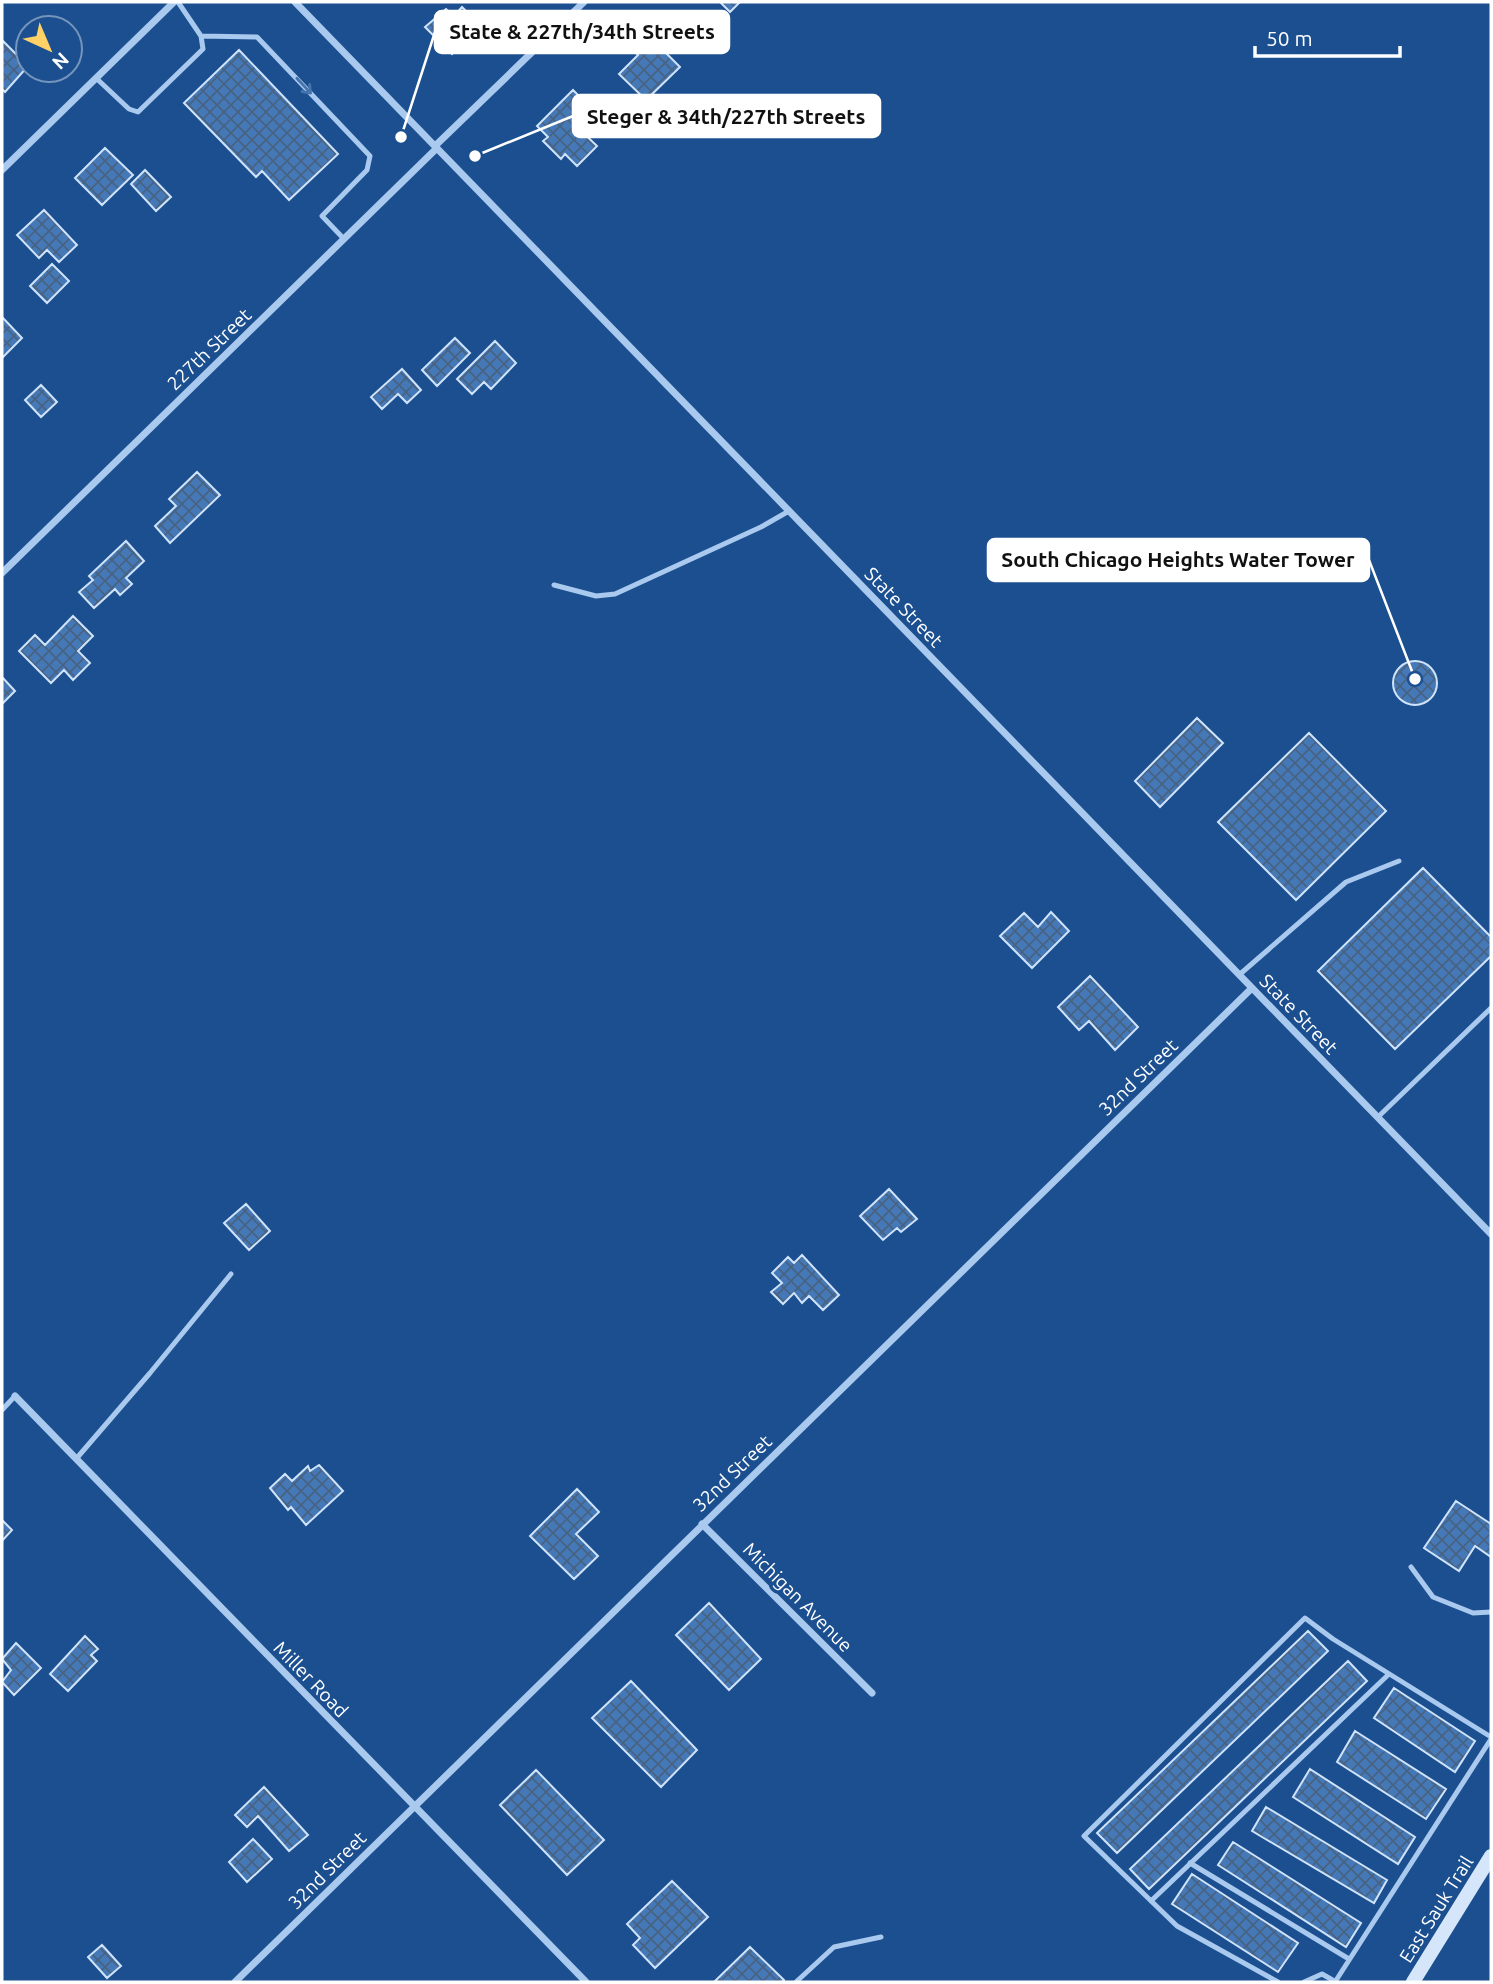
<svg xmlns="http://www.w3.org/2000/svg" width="1493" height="1984" font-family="Ubuntu,sans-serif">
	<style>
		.building { fill: url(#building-cross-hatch); stroke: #cfe3fa; stroke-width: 2 }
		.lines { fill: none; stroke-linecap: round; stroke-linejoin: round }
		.service { stroke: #a9c9ee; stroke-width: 5 }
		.minor { stroke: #a9c9ee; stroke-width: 7 }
		.secondary { stroke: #d6e6fa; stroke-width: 14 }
		.oneway { stroke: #4674ac }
		.labels { text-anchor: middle; stroke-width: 7; stroke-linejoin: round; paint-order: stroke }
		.street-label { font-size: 19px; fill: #fff; stroke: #1b4f8f }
		.leader { fill: none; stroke: #fff; stroke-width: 2.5 }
		.callout-dot { fill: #fff; stroke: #1b4f8f; stroke-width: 2.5 }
		.callout { fill: #fff; stroke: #fff; stroke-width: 2.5 }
		.callout-label { font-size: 21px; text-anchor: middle; font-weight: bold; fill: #111 }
	</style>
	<defs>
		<pattern id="building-cross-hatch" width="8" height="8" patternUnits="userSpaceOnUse" patternTransform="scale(1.75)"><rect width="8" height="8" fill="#4478b7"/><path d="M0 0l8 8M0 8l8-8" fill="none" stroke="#486282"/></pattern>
	</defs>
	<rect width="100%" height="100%" fill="#1b4f8f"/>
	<path class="building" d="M720 2H740L730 12Z
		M462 7 480 25 452 54 425 27 446 9 454 16Z
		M646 33 680 67 646 100 619 74 638 55 631 48Z
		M2 40 28 66 5 92 2 89Z
		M239 50 338 154 289 200 262 171 256 177 184 103Z
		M573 90 589 106 573 123 597 146 577 166 565 154 561 159 543 141 548 137 537 126Z
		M105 148 133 175 102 205 75 178Z
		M145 170 171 197 156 211 131 184Z
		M44 210 77 245 59 262 47 250 39 258 17 235Z
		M52 264 69 281 47 303 30 286Z
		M3 318 22 338 2 358V319Z
		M455 338 470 353 437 386 422 370Z
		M495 341 516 363 491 389 484 382 472 394 457 379Z
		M402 369 421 390 407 403 398 394 382 409 371 397Z
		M41 385 57 402 41 417 25 400Z
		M197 472 220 495 170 543 155 526 176 506 169 499Z
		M126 541 144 561 126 578 132 584 120 595 115 589 94 608 79 592 93 580 89 576Z
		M73 616 93 636 78 651 90 663 73 680 64 670 51 683 19 651 35 635 45 645Z
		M1393 683a22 22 0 1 1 44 0a22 22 0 1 1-44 0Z
		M2 677 15 691 2 704Z
		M1197 718 1223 743 1160 807 1135 781Z
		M1309 733 1386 811 1296 900 1218 822Z
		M1423 868 1491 937V956L1395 1049 1318 971Z
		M1051 912 1069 931 1032 968 1000 936 1024 913 1038 927Z
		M1090 976 1138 1027 1115 1050 1089 1021 1079 1030 1058 1007Z
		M889 1189 917 1219 901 1232 897 1228 883 1240 860 1216Z
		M246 1204 270 1231 249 1250 224 1223Z
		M802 1255 839 1295 823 1310 809 1296 802 1303 794 1293 783 1304 771 1292 782 1283 772 1273 788 1257 794 1263Z
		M319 1465 343 1491 306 1525 291 1507 288 1510 270 1488 285 1474 292 1481 308 1466 310 1471Z
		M577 1489 599 1512 576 1534 598 1556 574 1579 530 1536Z
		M1456 1501 1491 1524V1557L1475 1546 1459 1571 1424 1548Z
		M2 1520 12 1530 2 1541Z
		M709 1603 761 1659 729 1690 676 1635Z
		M1308 1631 1328 1651 1117 1853 1097 1833Z
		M85 1636 98 1649 91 1655 97 1661 68 1691 50 1674Z
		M16 1643 41 1668 14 1695 2 1682 11 1670 2 1659Z
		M1348 1661 1367 1681 1149 1889 1130 1869Z
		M631 1681 697 1750 661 1787 592 1718Z
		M1394 1688 1475 1741 1455 1772 1374 1718Z
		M1355 1731 1446 1789 1426 1819 1337 1762Z
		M1310 1769 1415 1837 1398 1864 1293 1797Z
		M536 1770 604 1840 567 1875 500 1805Z
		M264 1787 308 1835 289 1851 258 1816 247 1827 235 1815Z
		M1266 1807 1387 1880 1374 1903 1252 1831Z
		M253 1839 272 1859 247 1882 229 1862Z
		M1233 1842 1361 1923 1346 1947 1218 1865Z
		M1192 1874 1298 1943 1278 1972 1172 1904Z
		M672 1881 708 1917 655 1968 633 1945 640 1938 627 1924Z
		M102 1945 121 1966 107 1978 88 1957Z
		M750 1947 784 1980 782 1982H714Z"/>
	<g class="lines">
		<path class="service" d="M201 36 257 37 370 156 367 170 322 216 344 239
			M96 78 129 109 138 112 203 49 201 36 178 2
			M554 585 596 596 615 594 761 527 789 511
			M1239 975 1346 882 1399 861
			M1378 1117 1491 1008
			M2 1410 15 1396
			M76 1459 150 1373 231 1274
			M1411 1567 1433 1597 1473 1613 1491 1612
			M1190 1863 1349 1959
			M1151 1901 1389 1674
			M796 1982 834 1947 881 1937
			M1278 1982 1177 1926 1084 1836 1305 1618 1333 1639 1491 1737
			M1304 1982 1322 1974 1336 1982
			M1335 1982 1491 1739"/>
		<path class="minor" d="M295 2 1491 1234
			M435 146 584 2
			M2 170 174 2
			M2 573 437 148
			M15 1396 586 1982
			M702 1524 872 1693
			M235 1982 1252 988"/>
		<path class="secondary" d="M1413 1982 1491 1856"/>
	</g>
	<defs><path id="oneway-shaft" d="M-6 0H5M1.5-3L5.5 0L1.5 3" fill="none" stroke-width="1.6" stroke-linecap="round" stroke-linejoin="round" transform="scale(1.75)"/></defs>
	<use class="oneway" href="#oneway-shaft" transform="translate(304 86) rotate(47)"/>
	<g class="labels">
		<g class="street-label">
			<text transform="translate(209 349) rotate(-44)" y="7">227th Street</text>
			<text transform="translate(904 607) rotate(46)" y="7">State Street</text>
			<text transform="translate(1299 1014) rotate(46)" y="7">State Street</text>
			<text transform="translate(1138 1077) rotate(-44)" y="7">32nd Street</text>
			<text transform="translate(732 1473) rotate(-44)" y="7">32nd Street</text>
			<text transform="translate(798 1597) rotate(45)" y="7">Michigan Avenue</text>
			<text transform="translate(311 1679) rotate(46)" y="7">Miller Road</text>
			<text transform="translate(327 1870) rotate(-45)" y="7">32nd Street</text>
			<text transform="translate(1436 1909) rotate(-58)" y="7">East Sauk Trail</text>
		</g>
	</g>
	<path class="leader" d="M401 137L435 32M475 156L573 116M1415 679L1369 560"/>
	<g class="callout-dot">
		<circle cx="401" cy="137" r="7"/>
		<circle cx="475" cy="156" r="7"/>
		<circle cx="1415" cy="679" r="7"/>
	</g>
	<g class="callout">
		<rect x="435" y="11" width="294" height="42" rx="7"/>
		<rect x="573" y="95" width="307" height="42" rx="7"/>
		<rect x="988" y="539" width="381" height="42" rx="7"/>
	</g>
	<g class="callout-label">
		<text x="582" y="39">State &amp; 227th/34th Streets</text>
		<text x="726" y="124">Steger &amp; 34th/227th Streets</text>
		<text x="1178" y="567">South Chicago Heights Water Tower</text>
	</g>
	<rect width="1493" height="1984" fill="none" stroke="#ffffff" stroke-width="7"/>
	<g transform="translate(49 49) rotate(136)"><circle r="33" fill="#1b4f8f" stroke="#7695bc" stroke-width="2"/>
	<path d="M0-5L12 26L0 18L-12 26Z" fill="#ffd166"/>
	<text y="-10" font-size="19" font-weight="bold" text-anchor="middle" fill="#ffffff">N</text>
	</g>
	<path d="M1255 46v10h145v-10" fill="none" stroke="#ffffff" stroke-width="3.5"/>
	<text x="1266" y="46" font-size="21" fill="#ffffff" stroke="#1b4f8f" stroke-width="5" paint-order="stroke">50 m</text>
</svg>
